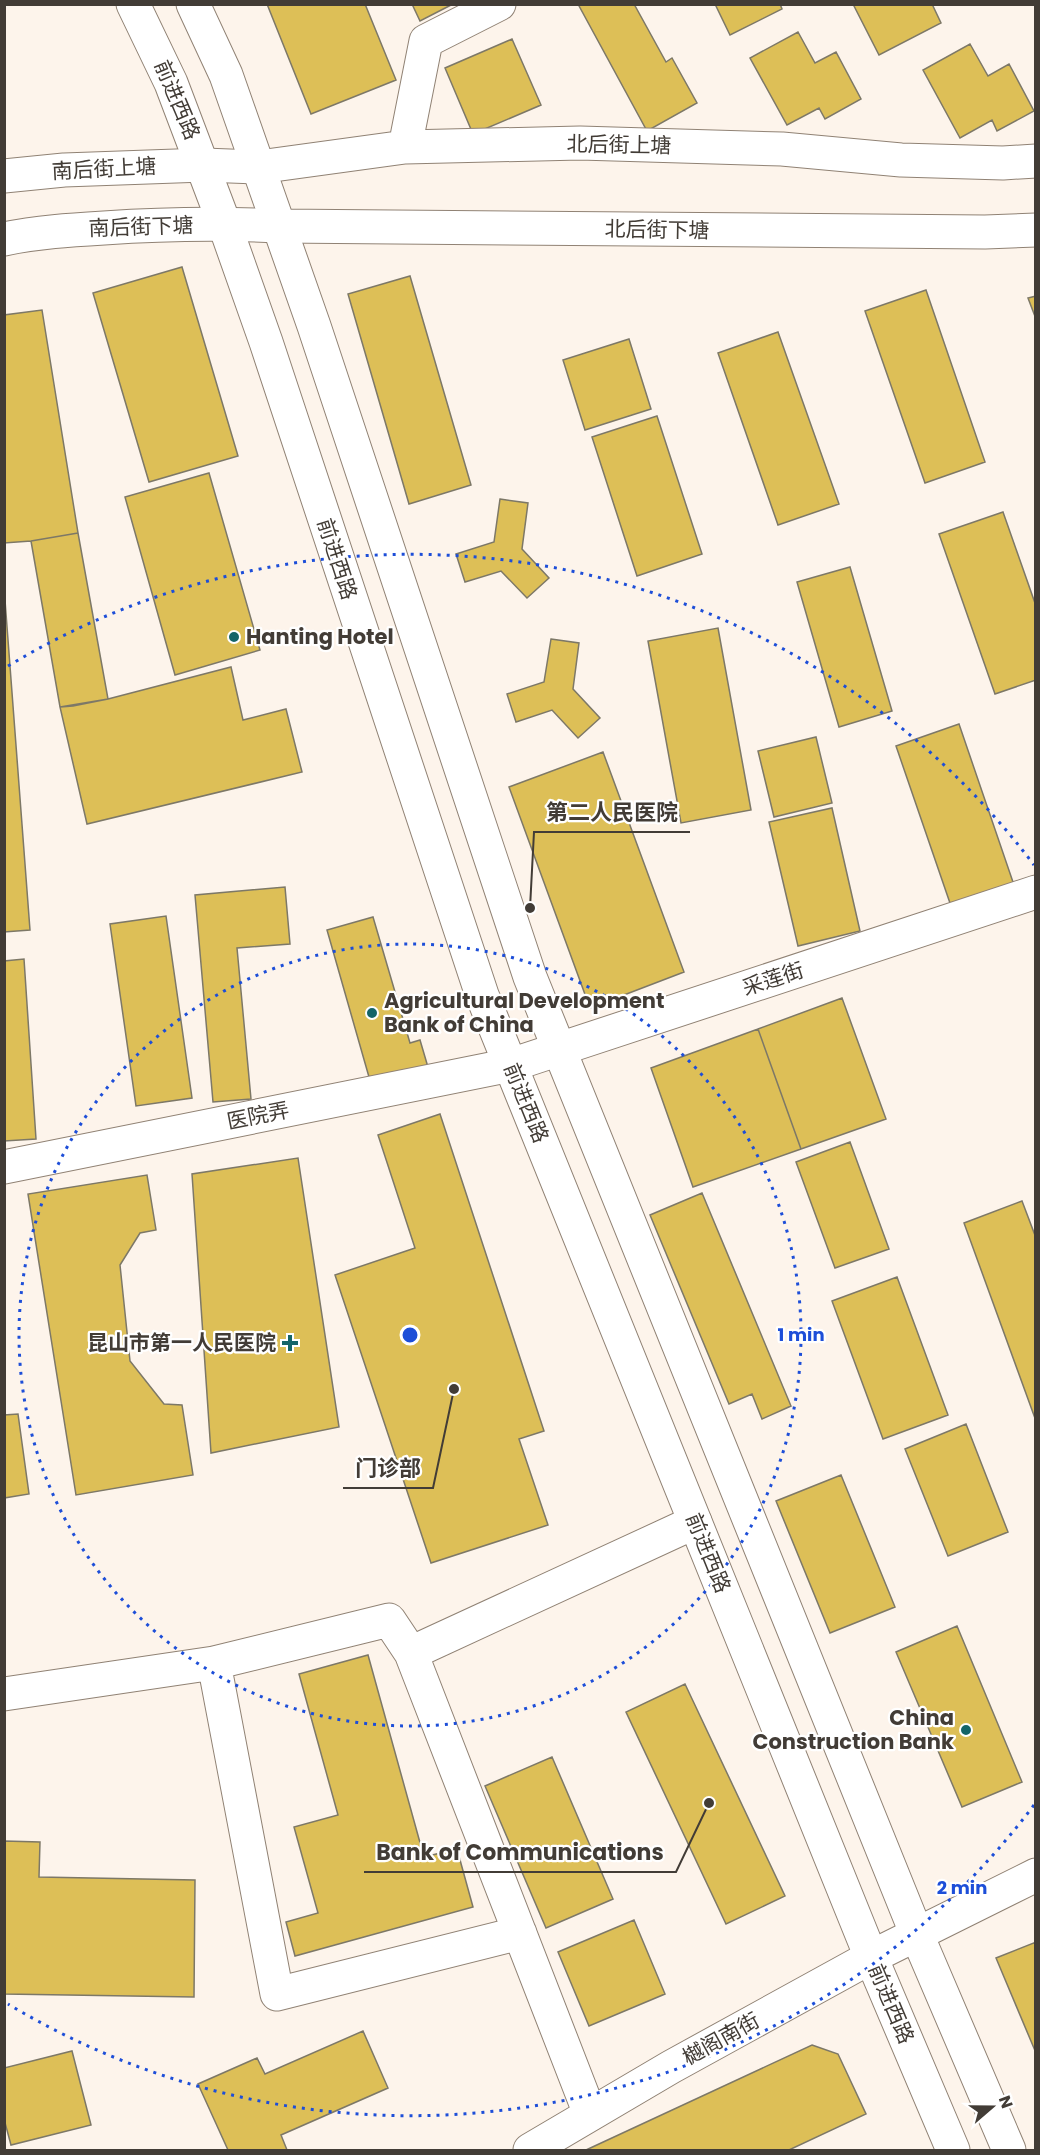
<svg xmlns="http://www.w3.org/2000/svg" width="1040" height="2155" font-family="Poppins,'Noto Sans SC',sans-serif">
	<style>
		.building { fill: #ddbf57; stroke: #7d7867; stroke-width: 1.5 }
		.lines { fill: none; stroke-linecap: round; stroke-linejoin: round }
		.minor-casing { stroke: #908274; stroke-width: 35 }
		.tertiary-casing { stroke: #908274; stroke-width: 35 }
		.primary-casing { stroke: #908274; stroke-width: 35 }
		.minor { stroke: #fff; stroke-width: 33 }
		.tertiary { stroke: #fff; stroke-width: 33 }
		.primary { stroke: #fff; stroke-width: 33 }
		.ring { fill: none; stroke: #1d4ed8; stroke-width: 3; stroke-dasharray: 3 6 }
		.poi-dot { fill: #146468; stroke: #fff; stroke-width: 2 }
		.labels { text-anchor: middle; stroke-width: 4.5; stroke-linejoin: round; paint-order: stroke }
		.street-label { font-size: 21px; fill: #423c36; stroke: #fff }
		.poi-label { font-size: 21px; font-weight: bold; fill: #423c36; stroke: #fff; text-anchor: start }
		.centre { fill: #1d4ed8; stroke: #fff; stroke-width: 3 }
		.ring-label { font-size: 18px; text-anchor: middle; font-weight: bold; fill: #1d4ed8; stroke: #fff; stroke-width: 4.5; stroke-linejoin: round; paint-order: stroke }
		.leader { fill: none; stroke: #423c36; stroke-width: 2 }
		.callout-dot { fill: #423c36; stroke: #fff; stroke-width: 2 }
		.callout-label { font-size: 22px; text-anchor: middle; font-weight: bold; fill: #423c36; stroke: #fff; stroke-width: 4.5; stroke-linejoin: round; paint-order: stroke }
	</style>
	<rect width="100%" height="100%" fill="#fdf4eb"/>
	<path class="building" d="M267 4H365L396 80 311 114Z
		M412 4H453L420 21Z
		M578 4H634L666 62 672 58 697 103 647 131Z
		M715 4H780L782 9 730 35Z
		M853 4H932L941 23 879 55Z
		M798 32 815 63 836 52 861 99 825 119 819 108 787 125 750 58Z
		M512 39 541 105 473 134 445 68Z
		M970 44 988 76 1009 64 1034 111 997 131 992 120 960 138 923 70Z
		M182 267 238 456 149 482 93 293Z
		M410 276 471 485 409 504 348 294Z
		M926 290 985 462 925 483 865 311Z
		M1036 296V319L1028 298Z
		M42 310 78 533 31 541 4 543V315Z
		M778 332 839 504 778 525 718 353Z
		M629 339 651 409 585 430 563 360Z
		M657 416 702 554 637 576 592 437Z
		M209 473 260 650 175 675 125 497Z
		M500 499 528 503 522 549 549 578 527 598 501 571 465 582 456 554 494 542Z
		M1003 512 1036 606V680L995 694 939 534Z
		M78 533 108 699 60 707 31 541Z
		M850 567 892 711 839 727 797 582Z
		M4 587 30 930 4 932Z
		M718 628 751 810 681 823 648 641Z
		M551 639 579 643 573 689 600 718 578 738 552 710 516 722 507 694 544 682Z
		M231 667 243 720 286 709 302 772 87 824 60 707 73 706 108 699Z
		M959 724 1014 885 951 906 896 746Z
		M816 737 832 803 774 817 758 751Z
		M603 752 684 972 590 1008 509 787Z
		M832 808 860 931 798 946 769 822Z
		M285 887 290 944 237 948 251 1099 213 1102 195 895Z
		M166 916 192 1098 136 1106 110 924Z
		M373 917 410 1043 420 1040 430 1074 373 1091 327 930Z
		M24 959 36 1139 4 1141V961Z
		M842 998 886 1119 801 1149 758 1029Z
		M758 1029 801 1149 693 1187 651 1068Z
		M440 1114 544 1431 519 1439 548 1525 431 1563 335 1275 415 1248 378 1135Z
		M850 1142 889 1249 835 1268 796 1162Z
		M298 1158 339 1427 211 1453 192 1174Z
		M147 1175 156 1230 140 1233 120 1265 130 1361 164 1404 182 1405 193 1475 76 1495 28 1194Z
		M702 1193 791 1406 762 1419 752 1394 729 1404 650 1215Z
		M1022 1201 1036 1238V1421L964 1223Z
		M897 1277 948 1415 883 1439 832 1301Z
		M18 1414 29 1494 4 1498V1415Z
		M966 1424 1008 1532 948 1556 905 1449Z
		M841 1475 895 1607 830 1633 776 1501Z
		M957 1626 1022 1782 962 1807 896 1652Z
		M368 1655 424 1857 457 1849 473 1907 295 1956 286 1922 318 1913 294 1827 338 1815 299 1674Z
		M685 1684 785 1896 726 1924 626 1712Z
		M552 1757 613 1899 546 1928 485 1786Z
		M4 1841 40 1842 39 1877 195 1880 194 1997 4 1994Z
		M634 1920 665 1994 589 2026 558 1952Z
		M1036 1942V2053L996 1958Z
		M363 2031 388 2088 281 2135 287 2150H228L198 2084 257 2058 265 2074Z
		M812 2045 838 2054 866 2114 789 2150H586Z
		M72 2051 91 2125 11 2145 4 2119V2068Z"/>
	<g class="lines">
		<g class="minor-casing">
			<path id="minor" d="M405 147 426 41 499 4
				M4 176 64 170 204 165 259 167 405 147 580 143 782 149 901 160 1003 163 1036 161
				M4 239C38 232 70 230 104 228 163 224 221 223 279 226L985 232 1036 230
				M4 1167 511 1065 1036 892
				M411 1653 389 1620 214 1663 277 1994 520 1933
				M4 1694 214 1663
				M590 2114 411 1653 695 1522"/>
		</g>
		<g class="tertiary-casing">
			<path id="tertiary" d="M530 2150 671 2067 871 1957 1036 1875"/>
		</g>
		<g class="primary-casing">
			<path id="primary" d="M133 4 171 83 224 223 266 342 482 995 871 1957 953 2150
				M193 4 226 75 314 326 530 977 917 1935 1009 2150"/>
		</g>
		<use href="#minor" class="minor"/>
		<use href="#tertiary" class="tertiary"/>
		<use href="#primary" class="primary"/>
	</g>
	<g class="ring">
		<circle cx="410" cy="1335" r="391"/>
		<path d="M1034 1805A781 781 0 0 1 8 2004M8 666A781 781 0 0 1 1034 865"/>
	</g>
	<g class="poi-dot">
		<circle cx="234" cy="637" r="6"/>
		<circle cx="372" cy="1013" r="6"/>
		<path d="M287 1334h6v6h6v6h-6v6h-6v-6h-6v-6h6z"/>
		<circle cx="966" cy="1730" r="6"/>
	</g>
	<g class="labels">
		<g class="street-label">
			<text transform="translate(177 100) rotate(67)" y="7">前进西路</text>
			<text transform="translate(619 145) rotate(1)" y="7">北后街上塘</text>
			<text transform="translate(104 169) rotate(-3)" y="7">南后街上塘</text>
			<text transform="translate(141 227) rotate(-2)" y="7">南后街下塘</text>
			<text transform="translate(657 230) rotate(1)" y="7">北后街下塘</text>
			<text transform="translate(337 559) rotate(72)" y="7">前进西路</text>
			<text transform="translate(773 979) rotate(-18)" y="7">采莲街</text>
			<text transform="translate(526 1103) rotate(68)" y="7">前进西路</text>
			<text transform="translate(258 1116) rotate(-11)" y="7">医院弄</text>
			<text transform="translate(708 1553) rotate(68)" y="7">前进西路</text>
			<text transform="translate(891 2004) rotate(67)" y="7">前进西路</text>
			<text transform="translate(721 2039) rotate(-29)" y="7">樾阁南街</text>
		</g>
		<g class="poi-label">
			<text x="246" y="644">Hanting Hotel</text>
			<text x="384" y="1008">Agricultural Development<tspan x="384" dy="24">Bank of China</tspan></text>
			<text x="276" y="1350" text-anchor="end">昆山市第一人民医院</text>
			<text x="954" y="1725" text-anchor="end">China<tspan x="954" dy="24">Construction Bank</tspan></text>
		</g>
	</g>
	<circle cx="410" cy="1335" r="9" class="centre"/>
	<g class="ring-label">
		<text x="801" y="1341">1 min</text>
		<text x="962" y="1894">2 min</text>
	</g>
	<path class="leader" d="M530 908L534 832H690M454 1389L433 1488H343M709 1803L676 1872H364"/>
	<g class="callout-dot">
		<circle cx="530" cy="908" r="6"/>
		<circle cx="454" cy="1389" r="6"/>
		<circle cx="709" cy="1803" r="6"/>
	</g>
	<g class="callout-label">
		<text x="612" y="820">第二人民医院</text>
		<text x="388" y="1476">门诊部</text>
		<text x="520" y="1860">Bank of Communications</text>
	</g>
	<rect width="1040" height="2155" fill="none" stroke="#423c36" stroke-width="12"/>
	<g transform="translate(992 2107) rotate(70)" stroke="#ffffff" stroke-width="4.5" paint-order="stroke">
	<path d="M0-4.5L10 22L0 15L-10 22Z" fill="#423c36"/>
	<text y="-9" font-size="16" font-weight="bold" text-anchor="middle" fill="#423c36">N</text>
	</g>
</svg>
